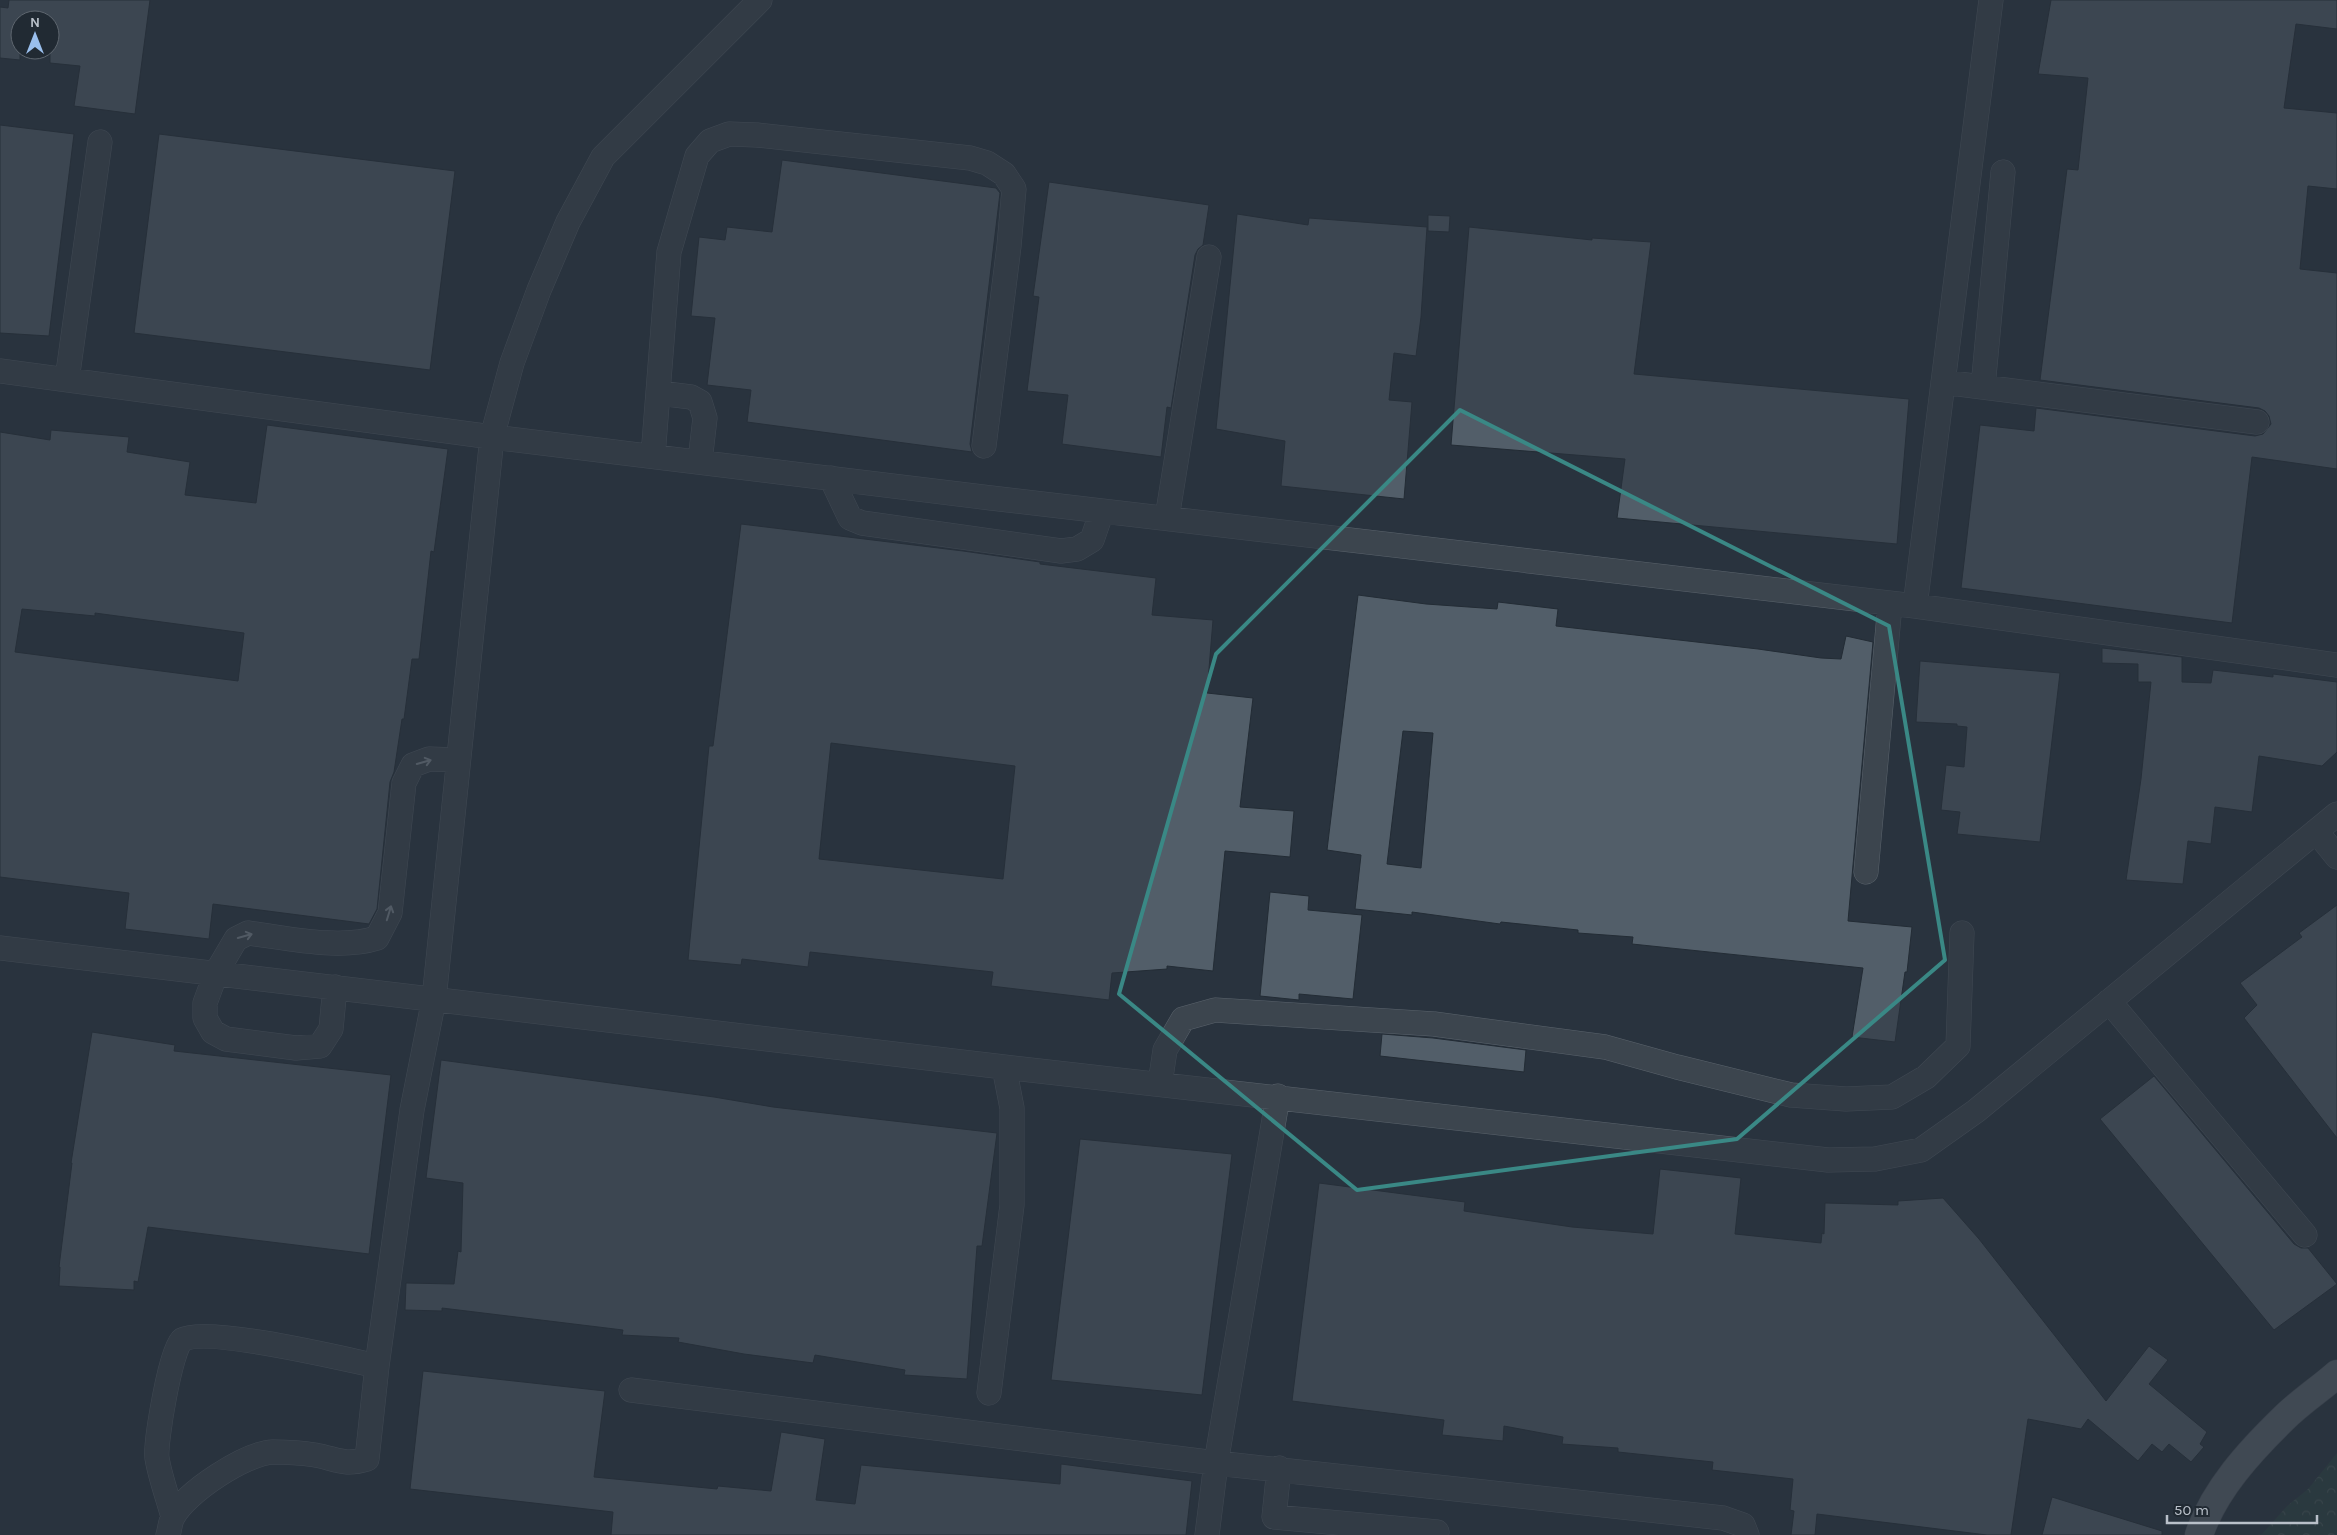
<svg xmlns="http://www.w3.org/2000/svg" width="2337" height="1535" font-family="Karla,sans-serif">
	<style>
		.forest { fill: url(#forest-crowns) }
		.building { fill: #525e69; stroke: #232c35; fill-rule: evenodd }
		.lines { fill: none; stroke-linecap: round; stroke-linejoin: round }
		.minor-casing { stroke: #5a636c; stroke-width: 25 }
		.major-casing { stroke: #464e57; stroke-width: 29 }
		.minor { stroke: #3c454e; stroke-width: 24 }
		.major { stroke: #5b646e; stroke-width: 28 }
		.oneway { stroke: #818992 }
		.marked { fill: none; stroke: #3a8885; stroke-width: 4; stroke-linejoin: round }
	</style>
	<defs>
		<pattern id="forest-crowns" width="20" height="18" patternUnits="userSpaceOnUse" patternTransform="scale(1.25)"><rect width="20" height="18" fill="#2c4040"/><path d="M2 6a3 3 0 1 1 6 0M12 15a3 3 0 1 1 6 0" fill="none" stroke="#485a5a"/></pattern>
	</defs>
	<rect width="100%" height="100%" fill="#29333e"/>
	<path class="forest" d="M2337 1453V1535H2258L2262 1534 2287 1506 2308 1489Z"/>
	<path class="building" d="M9 0H150L135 114 74 106 80 66 50 63V20H20V60L0 58V7L8 8Z
		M2051 0H2337V29L2296 24 2284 108 2337 113V189L2308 186 2300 269 2337 273V469L2252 457 2232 623 1961 588 1980 425 2034 431 2036 408 2255 436 2263 434 2271 424 2269 416 2265 411 2259 408 2040 380 2067 169 2078 170 2088 78 2038 74Z
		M0 125 74 134 49 336 0 333Z
		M159 134 455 171 430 370 134 333Z
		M782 160 996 188 1000 193 970 444 972 452 747 422 751 390 707 385 715 318 691 316 699 237 725 240 727 227 772 232Z
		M1049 182 1209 205 1203 245 1198 249 1195 255 1171 408 1167 407 1161 457 1062 444 1068 395 1027 391 1039 297 1033 296Z
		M1237 214 1308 225 1309 218 1427 227 1421 317 1416 356 1394 353 1389 400 1412 402 1404 499 1281 486 1285 441 1216 429Z
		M1428 215 1450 216 1449 232 1428 231Z
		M1469 227 1592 240V238L1651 242 1634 374 1909 399 1897 544 1617 518 1625 459 1451 445Z
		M267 425 448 449 434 552 431 551 419 659H412L404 719H402L394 772 390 782 377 909 369 924 213 904 209 939 125 929 129 893 0 877V432L50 440 51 430 129 437 127 452 190 462 185 495 256 503ZM22 609 95 616V613L244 633 238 681 15 652Z
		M741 524 963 551 1040 562V564L1156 578 1152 615 1213 620 1207 693 1253 698 1240 807 1294 811 1290 857 1225 851 1213 971 1167 966V969L1112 973 1109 1000 991 986 993 972 810 952 808 967 742 959 741 965 688 960 709 746H713ZM831 743 1015 766 1003 879 819 859Z
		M1358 595 1426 604 1497 609 1498 602 1558 609 1556 626 1758 649 1821 658 1841 659 1846 636 1873 642 1848 921 1912 927 1907 972H1905L1895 1042 1852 1037 1863 968 1632 944 1633 937 1578 933V930L1501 922 1500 924 1412 912V915L1355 909 1361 855 1327 850ZM1403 731 1433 733 1421 868 1387 864Z
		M2102 648 2182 657V682L2211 683 2213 670 2273 677V674L2337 682V752L2322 766 2259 756 2252 812 2215 807 2211 844 2188 841 2183 884 2126 880 2141 779 2151 682H2138V664L2102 663Z
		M1920 661 2060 673 2040 842 1957 834 1960 812 1941 810 1946 765 1964 767 1967 727 1957 726V724L1916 722Z
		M1270 892 1309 896 1308 910 1362 915 1353 999 1299 994V1000L1260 996Z
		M2337 905V1138L2244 1018 2257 1005 2240 983 2302 937 2299 933Z
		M92 1032 175 1045 174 1051 391 1075 369 1254 148 1227 138 1282 134 1281V1290L59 1286 60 1267H59L72 1163H71Z
		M1382 1034 1433 1038 1526 1050 1524 1072 1380 1056Z
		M441 1060 714 1097 773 1107 997 1133 982 1246H977L967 1379 904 1375 905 1370 815 1355 813 1363 744 1354 678 1342 679 1338 622 1335 623 1330 442 1308V1311L405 1310 406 1283 454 1284 458 1251 461 1252 463 1183 426 1178Z
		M2154 1076 2294 1244 2301 1248H2308L2337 1284 2274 1330 2100 1119Z
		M1080 1139 1232 1154 1202 1395 1051 1380Z
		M1660 1169 1741 1178 1735 1234 1821 1243 1822 1233 1824 1234 1825 1203 1898 1205V1201L1943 1198 1979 1239 2106 1401 2149 1346 2168 1360 2149 1384 2207 1432 2200 1444 2204 1447 2191 1462 2169 1444 2162 1452 2152 1444 2138 1461 2088 1419 2081 1429 2028 1419 2011 1535H1987L1817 1514 1815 1535H1791L1794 1511 1790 1510 1793 1479 1712 1470 1713 1462 1618 1452V1448L1562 1444 1563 1437 1504 1426 1503 1441 1442 1435 1444 1420 1292 1401 1319 1183 1465 1202 1464 1211 1572 1227 1653 1234Z
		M423 1371 605 1391 594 1477 717 1489 718 1486 771 1491 781 1432 825 1439 816 1500 855 1504 861 1465 1060 1484 1061 1464 1192 1481 1186 1535H611L613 1512 410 1489Z
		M2052 1497 2162 1531V1535H2042Z"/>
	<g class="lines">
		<g class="minor-casing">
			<path id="minor" d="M0 371 492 437 991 498 1915 606 2337 665
				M67 380 100 142
				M1943 382 2257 422
				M1983 387 2003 172
				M659 393 691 397 700 402 705 418 700 461
				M653 456 669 252 697 156 710 141 729 134 757 135 970 158 987 163 1004 174 1014 189 1009 246 984 446
				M831 478 850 518 862 523 1061 551 1077 549 1092 540 1102 511
				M1167 518 1209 257
				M1915 606 1991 0
				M2316 831 2337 857
				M1866 872 1890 604
				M0 948 1004 1067 1828 1160 1875 1159 1921 1150 1976 1111 2337 814
				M335 987 331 1029 320 1046 296 1048 226 1039 213 1032 205 1018V1003L216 973 236 939 248 933C288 938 339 950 377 938L390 913 404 783 413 765 429 759 458 760
				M2109 1001 2305 1235
				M1160 1084 1165 1050 1183 1019 1215 1010 1434 1024 1605 1047 1677 1067 1791 1095 1846 1099 1892 1097 1926 1077 1958 1046 1962 933
				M631 1390 1216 1463 1278 1096
				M989 1393 1012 1205V1108L1004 1067
				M1279 1468 1274 1517 1437 1532
				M173 1517C168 1498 160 1477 157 1458 155 1443 171 1347 182 1340 207 1326 344 1359 377 1366L412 1110 434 999 492 437 512 363 539 290 568 222 603 157 760 0
				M168 1535C170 1529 170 1522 173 1517 186 1492 246 1453 273 1452 287 1452 302 1453 315 1455 337 1459 344 1466 367 1459L377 1366
				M1207 1535 1216 1463 1723 1518 1743 1525 1747 1535"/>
		</g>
		<g class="major-casing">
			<path id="major" d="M2199 1535C2214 1490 2250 1451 2284 1418 2300 1402 2320 1389 2337 1374"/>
		</g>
		<use href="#minor" class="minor"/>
		<use href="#major" class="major"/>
	</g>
	<defs><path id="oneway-shaft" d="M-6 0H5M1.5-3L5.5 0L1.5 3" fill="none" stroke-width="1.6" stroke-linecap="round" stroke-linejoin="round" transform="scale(1.25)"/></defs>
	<g class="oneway">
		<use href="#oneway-shaft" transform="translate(424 762) rotate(-16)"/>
		<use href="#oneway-shaft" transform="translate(389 913) rotate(-73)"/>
		<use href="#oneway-shaft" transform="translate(245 936) rotate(-16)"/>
	</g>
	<path d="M0 0H2337V1535H0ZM1460 410 1889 626 1945 960 1737 1139 1357 1190 1119 994 1216 654Z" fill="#29333e" fill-opacity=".55" fill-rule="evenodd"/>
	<path class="marked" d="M1460 410 1889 626 1945 960 1737 1139 1357 1190 1119 994 1216 654Z"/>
	<g transform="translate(35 35)"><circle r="24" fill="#212a33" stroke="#5e666f"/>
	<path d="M0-4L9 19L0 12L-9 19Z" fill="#9abfed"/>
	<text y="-8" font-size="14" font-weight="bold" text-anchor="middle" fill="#b9c0c9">N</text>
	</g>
	<path d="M2167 1515v8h150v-8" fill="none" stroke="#b9c0c9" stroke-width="2.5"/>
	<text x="2174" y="1515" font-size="15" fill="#b9c0c9" stroke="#212a33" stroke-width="4" paint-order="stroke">50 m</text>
</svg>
